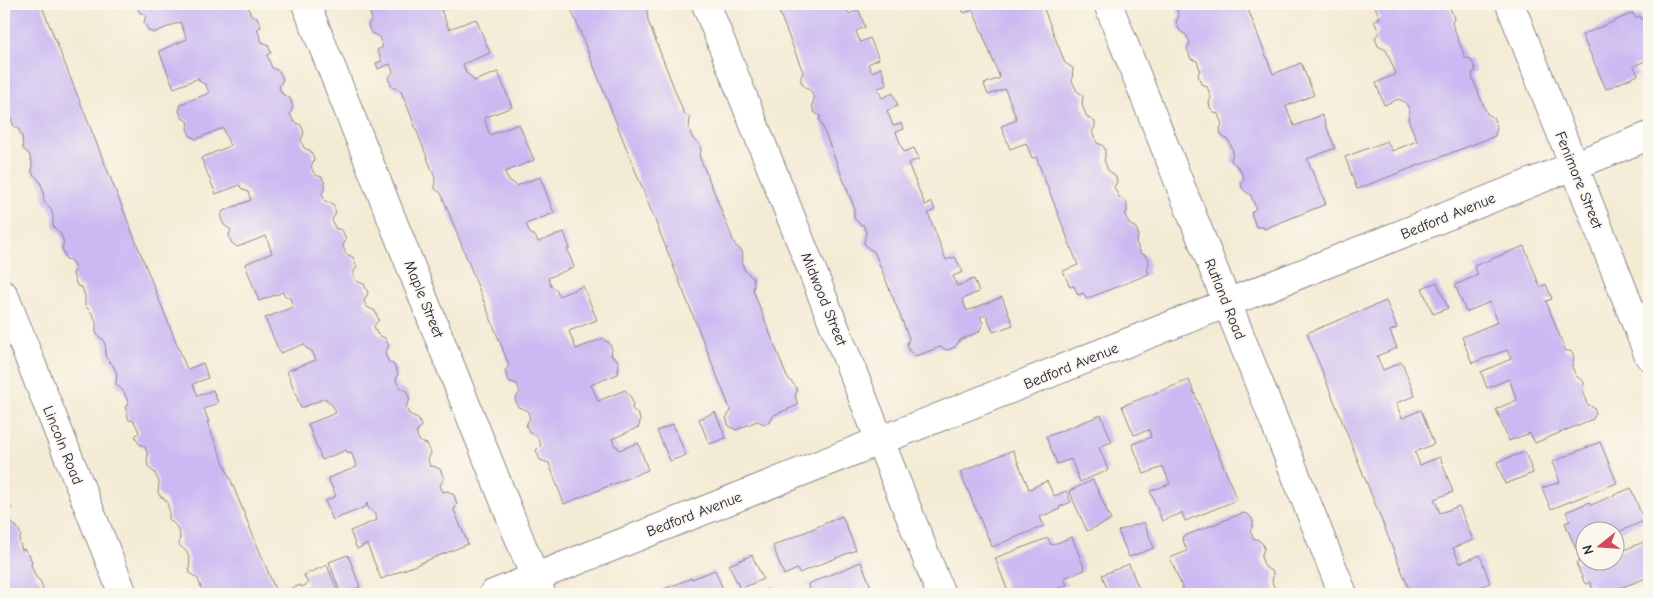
<svg xmlns="http://www.w3.org/2000/svg" width="1653" height="598" font-family="'Comic Neue',sans-serif">
	<style>
		.building { fill: #cab9f2 }
		.lines { fill: none; stroke-linecap: round; stroke-linejoin: round }
		.minor-casing { stroke: #8b8688; stroke-width: 30 }
		.minor { stroke: #fff; stroke-width: 28 }
		.labels { text-anchor: middle; stroke-width: 4; stroke-linejoin: round; paint-order: stroke }
		.street-label { font-size: 15px; fill: #22223b; stroke: #fbf7ec }
	</style>
	<rect width="100%" height="100%" fill="#fbf7ec"/>
	<filter id="ink" filterUnits="userSpaceOnUse"><feTurbulence type="fractalNoise" baseFrequency=".02" numOctaves="2"/><feDisplacementMap in="SourceGraphic" scale="10" xChannelSelector="R" yChannelSelector="G"/><feConvolveMatrix kernelMatrix="1 2 1 2 8 2 1 2 1" color-interpolation-filters="sRGB"/></filter>
	<filter id="wash" filterUnits="userSpaceOnUse"><feTurbulence type="fractalNoise" baseFrequency=".0096" numOctaves="4" result="noise"/><feDisplacementMap in="SourceGraphic" scale="20" xChannelSelector="R" yChannelSelector="G"/><feGaussianBlur stdDeviation="1.12" result="paint"/><feColorMatrix in="noise" values="0 0 0 0 0 0 0 0 0 0 0 0 0 0 0 0 0 1.4 0 .05"/><feComposite in="paint" operator="in"/></filter>
	<g filter="url(#wash)">
		<rect width="100%" height="100%" fill="#f4ebd5"/>
		<g id="blocks">
			<path class="building" d="M4 4H41L186 367 188 369 203 363 208 378 193 384 198 396 213 390 218 403 204 409 209 422H207L277 594H199L202 590 198 579 190 573 189 567 190 561 187 552 179 545 180 534 176 526 169 519V509L166 500 160 496 158 492 159 482 155 473 149 468 147 462 148 456 145 447 139 444 135 436 139 432 134 421 129 420 125 407 129 404 124 392 116 384 117 374 113 365 106 358 105 354 106 348 103 339 99 337 96 332V322L92 313 85 306V296L82 287 77 286 73 274 75 269 71 260 66 259 62 248 64 242 60 233 53 226V216L50 207 44 202 43 189 39 180 32 173V163L29 154 23 149 22 137 18 128 14 127 10 115 11 110 8 101 4 99Z
				M137 4H249L248 7 251 16 257 17 261 27 257 29 262 42 268 45 271 53 267 55 272 68 279 71 283 79 279 87 282 94 290 98 293 107 290 114 294 122 301 125 304 133 301 140 304 148 311 151 314 159 311 167 315 175 322 177 326 186 322 194 325 201 333 204 336 213 332 220 335 228 342 230 346 239 343 246 346 254 353 257 357 267 353 273 356 281 364 284 368 293 364 301 367 307 375 311 379 320 374 326 377 334 385 338 389 346 385 353 388 361 394 365 398 373 396 381 399 387 406 390 410 399 406 407 409 414 418 418 421 426 416 433 420 442 427 444 431 453 428 460 430 467 433 466 440 469 444 478 440 486 443 492 447 491 454 495 457 504 454 510 468 544 381 579 367 544 357 549 350 531 377 520 374 512 368 508 367 503 365 507 333 520 325 501 336 496 328 478 357 467 351 452 348 453 346 450 322 460 308 424 336 413 333 406 327 401 326 398 301 408 287 371 316 360 312 351 306 348 304 344 280 353 273 337 265 318 293 307 290 298 284 295 283 292 259 301 245 264 272 253 266 236 237 247 231 242 229 235 231 230 224 225 221 218 223 211 251 200 248 192 241 188 240 185 216 194 201 158 230 146 223 128 196 139 190 136 187 128 189 122 182 118 179 111 181 104 209 93 206 85 199 81V78L174 88 167 71 159 51 187 39 180 22 153 33 148 30 144 22 146 16 139 12Z
				M359 4H456L441 10 449 29 476 19 490 53 463 64 466 73 472 77 474 81 498 72 512 107 484 118 487 127 490 135 519 124 534 160 505 172 508 180 514 183 516 186 540 177 554 213 526 224 530 233 536 237 538 242 564 232 570 249H567L574 267 548 278 551 286 557 290 559 296 583 286 597 320 569 331 576 349 604 338 605 341 609 342 612 349 611 356 617 359 619 365 618 374 591 385 598 401 625 390 630 395 633 403 632 409 638 414 640 419 639 427 612 439 615 446H617L619 450 638 443 648 470 564 504 549 463 540 460 536 450 541 445 537 436 530 433 526 425 530 418 527 410 518 407 515 399 520 392 517 384 509 381 505 371 509 365 441 193 435 189V178L404 98 400 90 392 87 388 78 393 72 390 64 378 69 376 63 382 61 377 50 383 47 379 37 371 33 368 25 372 19 369 10 361 7Z
				M569 4H641L647 9 648 21 683 111H682L690 118 689 129 693 139 700 145 701 151 699 156 714 192 735 245 742 251 743 259 742 263 745 271 753 278 754 283 753 290 787 377 796 387 797 391 795 396 798 405 774 415 770 422 765 424 757 421 736 430 729 426 726 418 731 411Z
				M776 4H845L849 14 859 10 865 27 856 31 860 42 870 38 879 59 868 64 872 72 881 68 887 85 878 88 880 94 882 98 893 93 898 106 887 110 893 126 901 123 904 129 896 132 902 148 904 152 914 148 919 159 908 163 912 173 925 205 932 202 935 210 928 213 946 260 955 257 963 272 953 276 957 286 974 279 979 292 962 299 967 311 1002 297 1013 325 993 332 986 315 980 317 983 323 979 332 960 340 955 347 947 350 940 347 916 356 909 351 907 344 909 339 906 330 874 251 869 249 864 243 866 232 863 224 861 225 854 218V207L819 118 821 117 814 112 812 105 814 99 811 91 806 88 801 82V77L803 72Z
				M960 4H1042L1065 63 1073 68 1072 81 1077 91 1083 96 1082 105 1087 117 1095 122V127L1092 132 1097 143 1102 145 1105 149V157L1104 160 1108 170 1116 177 1117 182 1114 187 1119 197 1124 200 1127 204V211L1125 215 1130 225 1135 227 1138 232V237L1136 242 1141 254 1145 255 1148 259 1149 266 1147 268 1149 274 1086 299 1084 293 1078 295 1074 286 1070 287 1063 271 1078 265 1067 237 1036 157 1032 158 1026 143 1010 149 1001 126 1017 120 1005 89 988 95 984 84 1000 78 973 10 964 13Z
				M1167 4H1246L1273 74 1301 63 1314 95 1286 106 1294 126 1322 115 1335 148 1307 159 1326 204 1264 229 1263 227H1256L1251 213 1256 208 1250 194 1247 193 1242 188 1241 183 1244 178 1239 168 1231 161 1233 151 1229 141 1221 135 1220 129 1222 124 1218 114 1215 113 1210 108 1209 102 1211 98 1207 86 1201 84 1198 75 1200 70 1197 61 1191 59 1187 49 1190 43 1186 35 1180 31 1176 22 1179 16 1176 7Z
				M1374 4 1449 5 1454 18 1452 23 1465 58 1471 59 1476 71 1472 73 1473 76 1472 77 1487 114 1493 117 1497 127 1495 136 1357 189 1345 157 1387 141 1392 151 1417 141 1408 119 1410 111 1406 103 1399 99 1384 105 1376 83 1396 74 1386 50 1378 46 1375 38 1379 32 1374 21 1380 18Z
				M1633 13 1635 18 1640 16 1645 25 1649 23V59L1634 66 1638 75 1606 89 1582 35Z
				M1524 246 1540 287 1546 284 1552 299 1546 301 1565 350 1572 352 1574 357 1572 367 1576 376 1584 382 1583 393 1587 404 1594 408 1596 413 1593 419 1535 443 1530 433 1509 441 1496 409 1517 400 1509 379 1487 388 1481 372 1511 359 1507 350 1472 363 1462 337 1498 322 1490 302 1466 312 1455 285 1478 275 1474 266Z
				M1437 282 1448 308 1433 314 1422 288Z
				M1386 301 1397 328 1390 331 1397 348 1377 356 1383 370 1402 362 1415 396 1396 403 1402 418 1421 410 1434 444 1415 452 1420 465 1440 457 1453 492 1434 499 1440 513 1459 506 1473 540 1453 548 1460 563 1480 555 1490 583 1477 588 1479 594H1411L1307 333Z
				M1189 380 1237 500 1185 521 1182 513 1162 521 1150 491 1170 484 1163 467 1144 474 1132 444 1151 437 1149 430 1134 435 1122 406Z
				M715 412 726 438 709 444 699 419Z
				M1101 415 1112 442 1099 447 1108 470 1080 482 1071 459 1057 464 1046 437Z
				M673 424 686 455 670 461 657 431Z
				M1600 442 1617 483 1551 509 1542 488 1560 482 1552 462Z
				M1013 450 1029 489 1047 481 1054 496 1066 491 1071 502 1059 507 1060 509 1040 517 1044 526 992 547 960 472Z
				M1525 452 1533 473 1505 484 1497 462Z
				M1093 480 1111 520 1087 531 1069 491Z
				M1631 488 1644 521 1616 533V530H1586V545L1576 549 1565 523 1570 521 1566 512 1590 502 1591 505Z
				M4 498 7 499 11 509 7 513 11 523 16 526 19 530 21 536 19 541 22 550 24 549 29 554 32 562 31 565 36 577 41 582 44 594H4Z
				M1243 513 1249 515 1253 520V526L1250 531 1254 539H1257L1263 544 1264 549 1261 557 1265 567 1273 572V577L1272 582 1277 594H1205L1204 591 1197 594H1185L1170 558 1187 551 1182 537Z
				M842 516 856 550 799 573 797 569 784 575 773 546Z
				M1144 522 1154 548 1129 557 1118 531Z
				M1072 537 1085 570 1064 578 1067 585 1043 594H1009L995 558 1048 538 1051 545Z
				M1649 540V577L1604 594H1595L1590 582 1585 584 1576 563 1586 559 1616 560V553Z
				M348 555 360 587 341 594 329 562Z
				M752 555 763 579 740 589 729 565Z
				M861 562 874 594H803L811 591 808 584Z
				M1129 564 1139 589 1126 594H1109L1102 575Z
				M327 565 339 594H278L300 585 301 587 308 584 304 575Z
				M715 570 725 594H651L692 578V579Z
				M767 589 769 594H752Z"/>
		</g>
	</g>
	<g filter="url(#ink)">
		<use href="#blocks" fill-opacity="0" stroke="#8b8688" stroke-width="1"/>
		<g class="lines">
			<g class="minor-casing">
				<path id="minor" d="M306 4 541 593
					M706 4 941 594
					M1108 4 1343 594
					M1510 4 1649 356
					M4 295 123 594
					M493 594 1649 136"/>
			</g>
			<use href="#minor" class="minor"/>
		</g>
	</g>
	<g class="labels">
		<g class="street-label">
			<text transform="translate(1579 180) rotate(68)" y="5">Fenimore Street</text>
			<text transform="translate(1448 216) rotate(-22)" y="5">Bedford Avenue</text>
			<text transform="translate(424 299) rotate(68)" y="5">Maple Street</text>
			<text transform="translate(824 299) rotate(68)" y="5">Midwood Street</text>
			<text transform="translate(1225 299) rotate(68)" y="5">Rutland Road</text>
			<text transform="translate(1071 366) rotate(-22)" y="5">Bedford Avenue</text>
			<text transform="translate(63 445) rotate(68)" y="5">Lincoln Road</text>
			<text transform="translate(694 514) rotate(-21)" y="5">Bedford Avenue</text>
		</g>
	</g>
	<rect width="1653" height="598" fill="none" stroke="#fbf7ec" stroke-width="20"/>
	<g transform="translate(1600 546) rotate(253)"><circle r="24" fill="#fbf7ec" stroke="#a4a2a5"/>
	<path d="M0-4L9 19L0 12L-9 19Z" fill="#d1495b"/>
	<text y="-8" font-size="14" font-weight="bold" text-anchor="middle" fill="#22223b">N</text>
	</g>
</svg>
